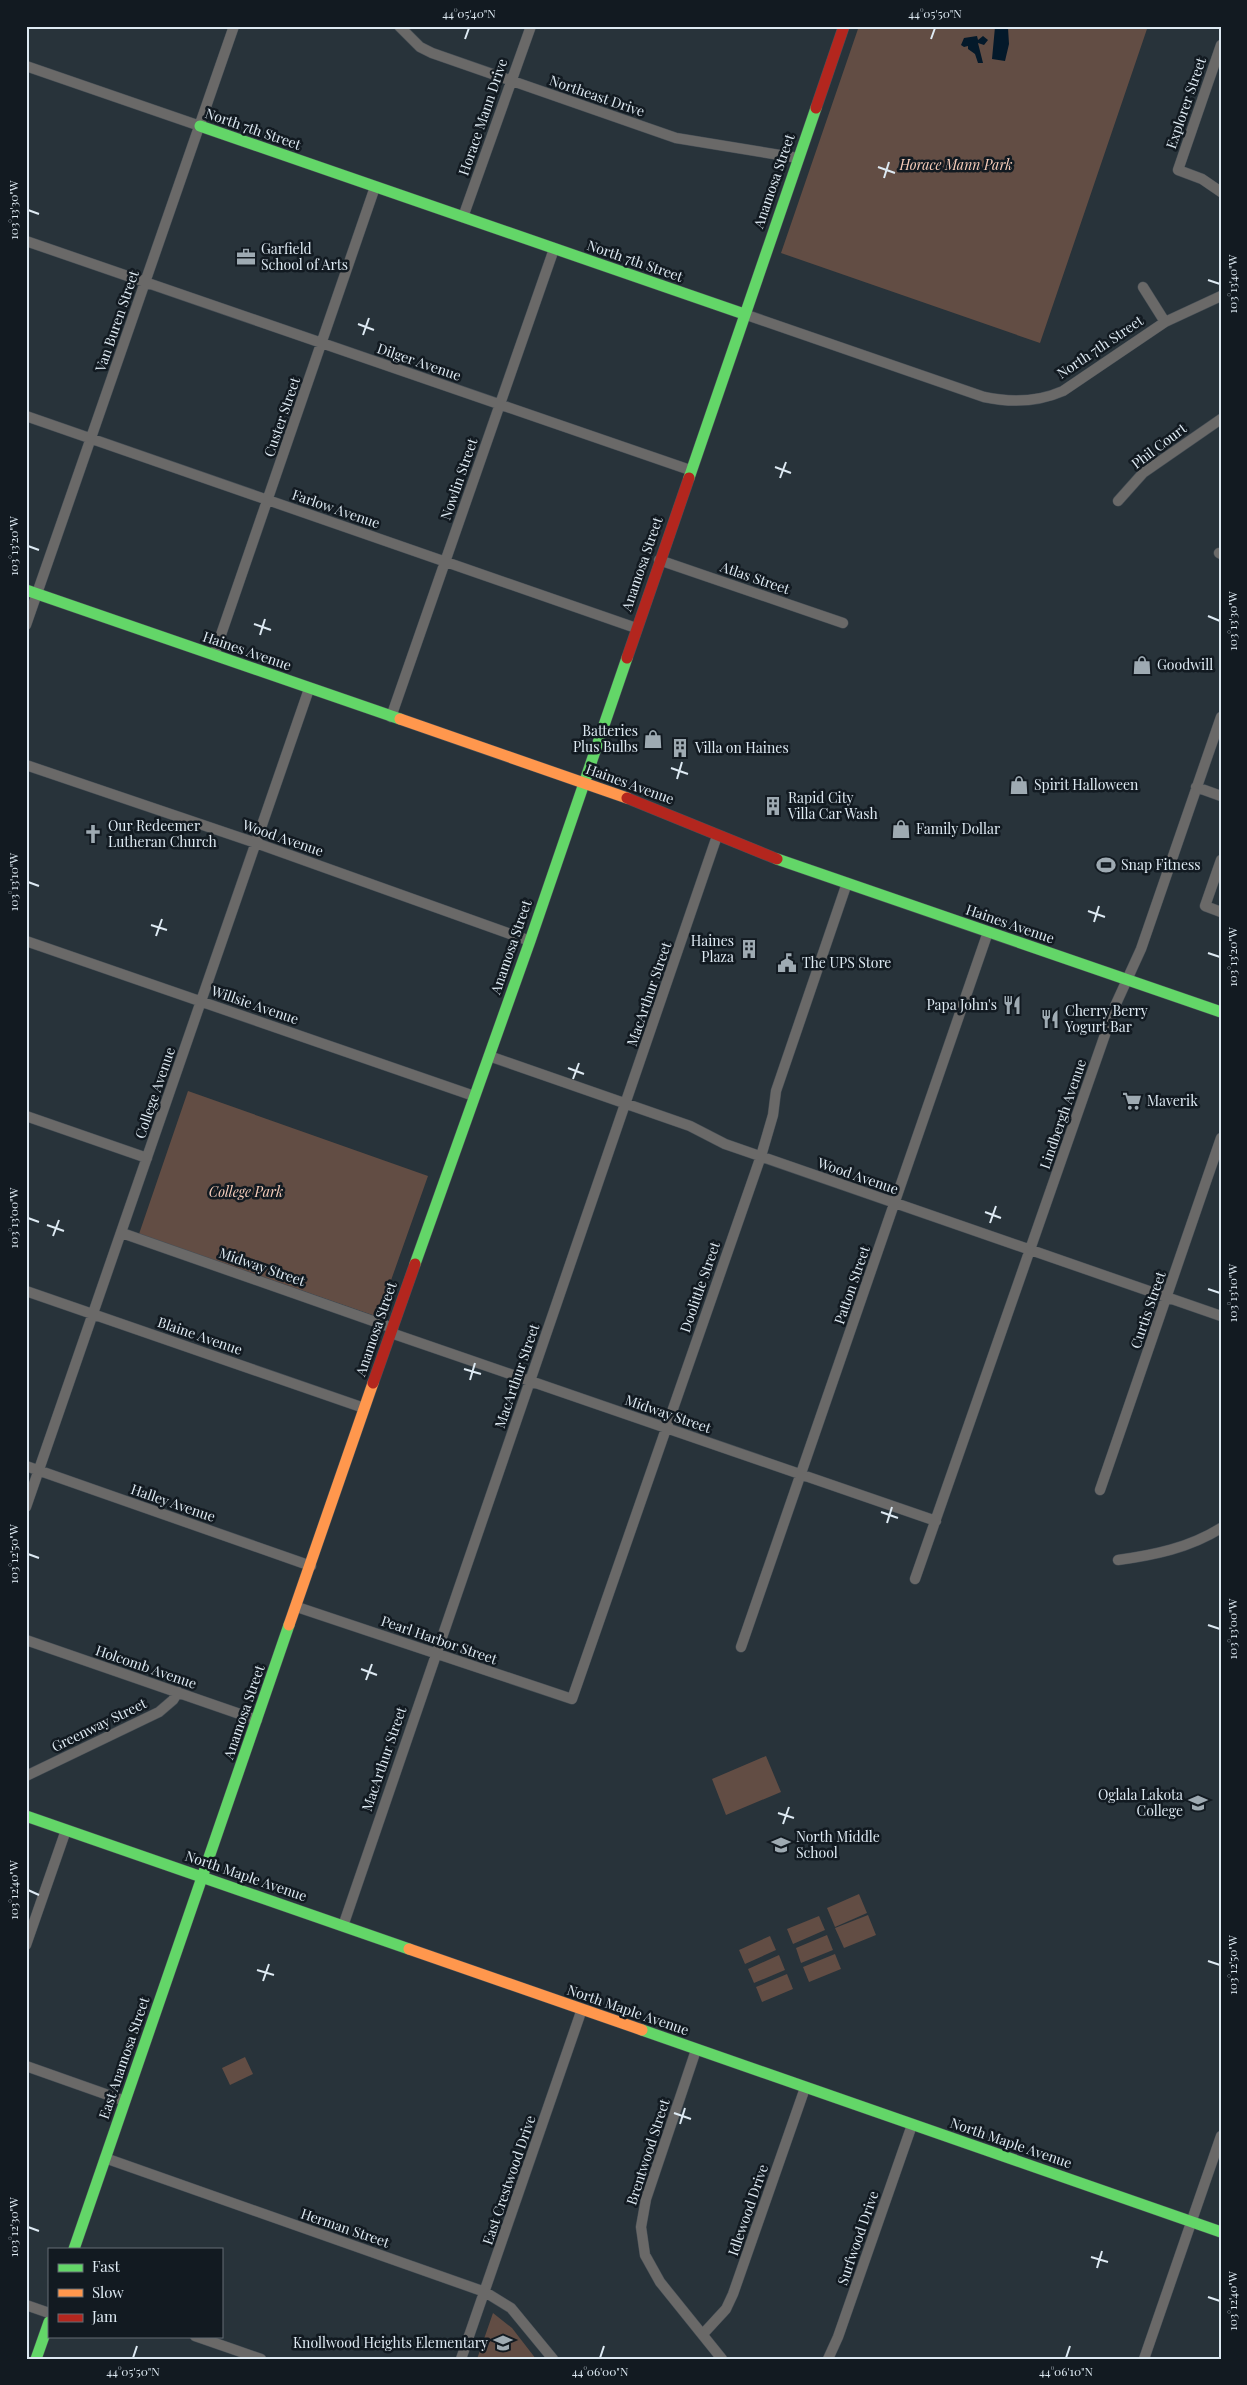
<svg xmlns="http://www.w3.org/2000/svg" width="1247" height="2385" font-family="'Playfair Display',serif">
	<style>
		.green { fill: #624d44 }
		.water { fill: #04192a }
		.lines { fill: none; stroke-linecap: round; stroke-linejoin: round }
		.street-casing { stroke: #474f56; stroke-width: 11 }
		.fast-casing { stroke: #474f56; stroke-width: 12 }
		.slow-casing { stroke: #474f56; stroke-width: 12 }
		.jam-casing { stroke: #474f56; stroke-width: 12 }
		.street { stroke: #6a6968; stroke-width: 10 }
		.fast { stroke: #63d668; stroke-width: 11 }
		.slow { stroke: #ff974d; stroke-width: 11 }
		.jam { stroke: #b3261e; stroke-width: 11 }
		.ticks { fill: none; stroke: #deeaf3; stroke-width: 2 }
		.labels { text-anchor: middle; stroke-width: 5; stroke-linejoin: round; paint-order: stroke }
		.street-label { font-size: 14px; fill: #deeaf3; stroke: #121a21 }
		.park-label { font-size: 14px; font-style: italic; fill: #f8cebb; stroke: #121a21 }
		.poi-label { font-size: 14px; fill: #deeaf3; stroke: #121a21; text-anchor: start }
		.neatline { fill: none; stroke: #deeaf3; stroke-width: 2 }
		.ticks-label { font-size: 12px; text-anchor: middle; fill: #deeaf3 }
	</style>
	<rect width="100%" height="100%" fill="#28333a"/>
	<path class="green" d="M859 26H1148L1040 343 781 253Z
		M188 1091 428 1176 378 1317 139 1234Z
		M766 1756 781 1792 726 1815 712 1779Z
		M859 1894 867 1913 835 1927 827 1908Z
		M868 1915 876 1935 844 1948 835 1928Z
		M819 1916 825 1930 793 1944 787 1929Z
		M827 1935 833 1950 801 1963 796 1948Z
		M770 1936 776 1950 745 1964 739 1950Z
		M835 1954 841 1969 809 1982 803 1967Z
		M779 1955 785 1970 754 1983 748 1969Z
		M787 1974 793 1989 762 2002 756 1987Z
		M245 2057 253 2074 230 2085 222 2068Z
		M493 2313 512 2328 536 2359H477Z"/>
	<path class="water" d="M995 27 1008 28 1009 44 1005 61 992 59Z
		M977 36 978 40 983 36 988 40 984 45 978 43 983 63H978L975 54 968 49V46L964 47 961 45 964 38Z"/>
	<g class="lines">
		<g class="street-casing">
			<path id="street" d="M399 26 420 47 432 53 676 138 798 158
				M1221 45 1178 170 1202 179 1221 192
				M26 66 200 126
				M463 217 531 26
				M26 241 690 470
				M1143 287 1165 322
				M744 314 984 397C1012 403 1038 402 1063 391L1165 322 1221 296
				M26 416 636 628
				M1118 501 1143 473 1221 419
				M1219 553 1221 554
				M659 560 843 623
				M26 625 234 26
				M214 655 375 187
				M391 717 554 249
				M26 765 256 843 530 941
				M1196 787 1221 796
				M1221 860 1205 906 1221 912
				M26 941 474 1096
				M489 1056 690 1126 725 1144 1221 1316
				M26 1116 147 1158
				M122 1233 393 1328
				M26 1291 364 1408
				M391 1333 936 1521
				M26 1466 311 1566
				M1100 1490 1221 1138
				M26 1507 309 689
				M1118 1560C1154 1555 1189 1548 1221 1528
				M915 1579 1115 1006 1141 949 1221 717
				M297 1607 572 1699 761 1156 773 1115 776 1091 847 883
				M26 1640 257 1720
				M741 1647 988 932
				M26 1776 159 1712 173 1700 178 1692
				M343 1926 717 836
				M26 1945 66 1830
				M696 2050 646 2199 641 2227 645 2255 660 2282 722 2359
				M26 2066 125 2101
				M105 2158 485 2292 511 2308 553 2359
				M26 2305 49 2313
				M703 2334 726 2309 733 2294 805 2088
				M195 2336 261 2359
				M461 2359 582 2009
				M828 2359 838 2337 912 2125
				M1144 2359 1221 2136"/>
		</g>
		<g class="fast-casing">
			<path id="fast" d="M200 126 744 314
				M689 478 816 108
				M26 590 400 719
				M777 859 1221 1012
				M415 1264 530 941 627 658
				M26 1816 409 1949
				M642 2030 1221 2232
				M74 2249 289 1625
				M36 2359 49 2322"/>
		</g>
		<g class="slow-casing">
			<path id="slow" d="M400 719 627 798
				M289 1625 373 1383
				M409 1949 642 2030"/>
		</g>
		<g class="jam-casing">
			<path id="jam" d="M816 108 844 26
				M627 658 689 478
				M627 798 777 859
				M373 1383 415 1264"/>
		</g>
		<use href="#street" class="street"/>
		<use href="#fast" class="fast"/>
		<use href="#slow" class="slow"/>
		<use href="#jam" class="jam"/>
	</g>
	<path class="ticks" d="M465 39 469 28M931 39 935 28M878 167 895 173M884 178 889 162M28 210 39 214M1208 280 1220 284M358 324 374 330M363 335 369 318M775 467 791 473M780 478 786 462M28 546 39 550M1208 616 1220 621M254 624 271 630M260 635 265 619M671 768 688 774M677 779 682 762M28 882 39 886M1088 911 1105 917M1094 922 1099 906M151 925 167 930M156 936 162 919M1208 953 1220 957M568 1068 584 1074M573 1079 579 1063M985 1212 1001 1218M28 1218 39 1222M990 1223 996 1206M47 1225 64 1231M53 1236 59 1220M1208 1289 1220 1293M464 1369 481 1374M470 1380 475 1363M881 1512 898 1518M887 1523 892 1507M28 1554 39 1558M1208 1625 1220 1629M361 1669 377 1675M366 1680 372 1664M778 1813 794 1818M783 1824 789 1807M28 1890 39 1895M1208 1961 1220 1965M257 1970 274 1975M263 1981 269 1964M674 2113 691 2119M680 2124 685 2108M28 2227 39 2231M1091 2257 1108 2262M1097 2268 1102 2251M1208 2297 1220 2301M133 2358 137 2346M600 2358 604 2346M1066 2358 1070 2346"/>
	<defs>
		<g id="office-bare" transform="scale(1.5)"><path d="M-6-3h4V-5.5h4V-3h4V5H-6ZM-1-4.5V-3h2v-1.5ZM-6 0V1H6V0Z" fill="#9eaab2" stroke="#121a21" stroke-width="2.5" paint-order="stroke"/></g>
		<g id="shop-bare" transform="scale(1.5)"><path d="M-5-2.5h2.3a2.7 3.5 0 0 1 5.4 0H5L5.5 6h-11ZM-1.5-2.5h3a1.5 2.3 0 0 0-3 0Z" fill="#9eaab2" stroke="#121a21" stroke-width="2.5" paint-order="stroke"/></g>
		<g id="building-bare" transform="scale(1.5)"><path d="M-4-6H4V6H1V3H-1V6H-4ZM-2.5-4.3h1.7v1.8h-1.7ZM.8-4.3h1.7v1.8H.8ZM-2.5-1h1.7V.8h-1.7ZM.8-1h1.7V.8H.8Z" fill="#9eaab2" stroke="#121a21" stroke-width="2.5" paint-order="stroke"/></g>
		<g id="church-bare" transform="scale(1.5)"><path d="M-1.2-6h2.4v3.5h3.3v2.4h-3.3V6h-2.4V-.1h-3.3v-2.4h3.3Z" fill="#9eaab2" stroke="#121a21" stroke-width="2.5" paint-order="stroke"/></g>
		<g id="stadium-bare" transform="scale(1.5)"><path d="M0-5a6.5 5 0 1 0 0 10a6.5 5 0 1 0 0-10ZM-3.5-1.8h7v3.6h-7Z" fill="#9eaab2" stroke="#121a21" stroke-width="2.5" paint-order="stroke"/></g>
		<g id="civic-bare" transform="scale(1.5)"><path d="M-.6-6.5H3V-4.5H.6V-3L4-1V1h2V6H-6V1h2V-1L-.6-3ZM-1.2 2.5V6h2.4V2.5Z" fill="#9eaab2" stroke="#121a21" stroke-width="2.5" paint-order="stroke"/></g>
		<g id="restaurant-bare" transform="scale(1.5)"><path d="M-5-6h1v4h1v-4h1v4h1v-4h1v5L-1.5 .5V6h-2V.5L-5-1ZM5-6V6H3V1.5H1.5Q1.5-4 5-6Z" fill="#9eaab2" stroke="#121a21" stroke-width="2.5" paint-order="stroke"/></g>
		<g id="supermarket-bare" transform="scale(1.5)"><path d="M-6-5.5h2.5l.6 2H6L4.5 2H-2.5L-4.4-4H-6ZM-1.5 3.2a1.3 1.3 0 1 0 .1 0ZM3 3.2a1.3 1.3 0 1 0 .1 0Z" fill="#9eaab2" stroke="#121a21" stroke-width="2.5" paint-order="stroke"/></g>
		<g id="university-bare" transform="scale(1.5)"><path d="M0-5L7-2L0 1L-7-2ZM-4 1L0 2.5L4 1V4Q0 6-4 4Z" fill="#9eaab2" stroke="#121a21" stroke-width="2.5" paint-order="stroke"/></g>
		<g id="school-bare" transform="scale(1.5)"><path d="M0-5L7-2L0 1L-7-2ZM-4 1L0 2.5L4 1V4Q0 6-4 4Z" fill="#9eaab2" stroke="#121a21" stroke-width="2.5" paint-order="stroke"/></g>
	</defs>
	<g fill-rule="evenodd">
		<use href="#office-bare" x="246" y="257"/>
		<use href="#shop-bare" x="1142" y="665"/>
		<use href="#shop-bare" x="653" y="739"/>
		<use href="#building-bare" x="680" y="748"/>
		<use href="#shop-bare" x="1019" y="785"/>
		<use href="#building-bare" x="773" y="806"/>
		<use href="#shop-bare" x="901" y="829"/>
		<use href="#church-bare" x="93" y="834"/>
		<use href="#stadium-bare" x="1106" y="865"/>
		<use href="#building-bare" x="749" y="949"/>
		<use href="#civic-bare" x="787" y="963"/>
		<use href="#restaurant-bare" x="1012" y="1005"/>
		<use href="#restaurant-bare" x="1050" y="1019"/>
		<use href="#supermarket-bare" x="1132" y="1101"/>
		<use href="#university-bare" x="1198" y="1803"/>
		<use href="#school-bare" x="781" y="1845"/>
		<use href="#school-bare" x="503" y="2343"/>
	</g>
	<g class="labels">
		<g class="street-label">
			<text transform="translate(597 96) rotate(19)" y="5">Northeast Drive</text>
			<text transform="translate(1186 103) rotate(-71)" y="5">Explorer Street</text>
			<text transform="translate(483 117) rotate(-71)" y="5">Horace Mann Drive</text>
			<text transform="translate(253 129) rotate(19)" y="5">North 7th Street</text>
			<text transform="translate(774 181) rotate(-71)" y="5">Anamosa Street</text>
			<text transform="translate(635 261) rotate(19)" y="5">North 7th Street</text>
			<text transform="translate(117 321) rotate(-71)" y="5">Van Buren Street</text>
			<text transform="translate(1100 347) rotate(-34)" y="5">North 7th Street</text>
			<text transform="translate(419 362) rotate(19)" y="5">Dilger Avenue</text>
			<text transform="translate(282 417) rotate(-71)" y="5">Custer Street</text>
			<text transform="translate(1159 446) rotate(-37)" y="5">Phil Court</text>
			<text transform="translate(459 479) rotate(-71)" y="5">Nowlin Street</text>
			<text transform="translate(336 509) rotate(19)" y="5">Farlow Avenue</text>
			<text transform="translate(642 564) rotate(-71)" y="5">Anamosa Street</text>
			<text transform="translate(755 578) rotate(19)" y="5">Atlas Street</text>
			<text transform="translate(247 651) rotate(19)" y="5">Haines Avenue</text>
			<text transform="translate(630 784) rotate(20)" y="5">Haines Avenue</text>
			<text transform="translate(283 838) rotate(19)" y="5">Wood Avenue</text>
			<text transform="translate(1010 924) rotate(19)" y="5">Haines Avenue</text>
			<text transform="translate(511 947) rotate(-71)" y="5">Anamosa Street</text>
			<text transform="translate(649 994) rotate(-71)" y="5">MacArthur Street</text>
			<text transform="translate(255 1005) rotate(19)" y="5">Willsie Avenue</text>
			<text transform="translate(155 1093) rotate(-71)" y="5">College Avenue</text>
			<text transform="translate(1063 1114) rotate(-71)" y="5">Lindbergh Avenue</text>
			<text transform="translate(858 1176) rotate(19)" y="5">Wood Avenue</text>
			<text transform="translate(262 1267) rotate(19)" y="5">Midway Street</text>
			<text transform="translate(852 1285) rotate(-71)" y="5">Patton Street</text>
			<text transform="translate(700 1287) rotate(-71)" y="5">Doolittle Street</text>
			<text transform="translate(1148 1310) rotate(-71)" y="5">Curtis Street</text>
			<text transform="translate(376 1329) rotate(-71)" y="5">Anamosa Street</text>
			<text transform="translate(200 1336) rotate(19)" y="5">Blaine Avenue</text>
			<text transform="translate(517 1376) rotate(-71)" y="5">MacArthur Street</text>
			<text transform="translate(668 1414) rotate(19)" y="5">Midway Street</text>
			<text transform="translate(173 1503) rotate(19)" y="5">Halley Avenue</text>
			<text transform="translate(439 1640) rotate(19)" y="5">Pearl Harbor Street</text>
			<text transform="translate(146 1667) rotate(19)" y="5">Holcomb Avenue</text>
			<text transform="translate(244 1712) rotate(-71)" y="5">Anamosa Street</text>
			<text transform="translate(99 1725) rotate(-26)" y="5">Greenway Street</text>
			<text transform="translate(384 1759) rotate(-71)" y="5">MacArthur Street</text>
			<text transform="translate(246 1876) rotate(19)" y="5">North Maple Avenue</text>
			<text transform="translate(628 2010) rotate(19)" y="5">North Maple Avenue</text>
			<text transform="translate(124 2058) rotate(-71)" y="5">East Anamosa Street</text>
			<text transform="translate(1011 2143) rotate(19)" y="5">North Maple Avenue</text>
			<text transform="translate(648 2152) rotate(-72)" y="5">Brentwood Street</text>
			<text transform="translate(509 2180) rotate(-71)" y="5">East Crestwood Drive</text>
			<text transform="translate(748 2210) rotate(-71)" y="5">Idlewood Drive</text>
			<text transform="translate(345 2228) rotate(19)" y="5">Herman Street</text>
			<text transform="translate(858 2238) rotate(-71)" y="5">Surfwood Drive</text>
		</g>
		<g class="park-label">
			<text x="956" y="170">Horace Mann Park</text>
			<text x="246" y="1197">College Park</text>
		</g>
		<g class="poi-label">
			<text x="261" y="254">Garfield<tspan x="261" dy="16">School of Arts</tspan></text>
			<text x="1157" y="670">Goodwill</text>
			<text x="638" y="736" text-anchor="end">Batteries<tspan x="638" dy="16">Plus Bulbs</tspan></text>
			<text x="695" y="753">Villa on Haines</text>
			<text x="1034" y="790">Spirit Halloween</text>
			<text x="788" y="803">Rapid City<tspan x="788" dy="16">Villa Car Wash</tspan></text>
			<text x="108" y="831">Our Redeemer<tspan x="108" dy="16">Lutheran Church</tspan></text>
			<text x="916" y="834">Family Dollar</text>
			<text x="1121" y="870">Snap Fitness</text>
			<text x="734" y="946" text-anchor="end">Haines<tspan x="734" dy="16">Plaza</tspan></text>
			<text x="802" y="968">The UPS Store</text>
			<text x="997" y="1010" text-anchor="end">Papa John's</text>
			<text x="1065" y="1016">Cherry Berry<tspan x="1065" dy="16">Yogurt Bar</tspan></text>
			<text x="1147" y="1106">Maverik</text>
			<text x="1183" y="1800" text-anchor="end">Oglala Lakota<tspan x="1183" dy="16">College</tspan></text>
			<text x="796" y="1842">North Middle<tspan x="796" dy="16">School</tspan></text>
			<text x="488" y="2348" text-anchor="end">Knollwood Heights Elementary</text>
		</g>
	</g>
	<rect width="1247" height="2385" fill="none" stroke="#121a21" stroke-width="55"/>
	<rect x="48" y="2248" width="175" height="90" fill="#121a21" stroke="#646d75"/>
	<rect x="58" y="2264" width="25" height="8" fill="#63d668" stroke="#646d75"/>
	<text x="92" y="2272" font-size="15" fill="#deeaf3">Fast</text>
	<rect x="58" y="2289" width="25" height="8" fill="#ff974d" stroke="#646d75"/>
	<text x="92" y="2298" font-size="15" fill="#deeaf3">Slow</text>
	<rect x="58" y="2314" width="25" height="8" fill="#b3261e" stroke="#646d75"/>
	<text x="92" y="2322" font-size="15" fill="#deeaf3">Jam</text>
	<rect x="28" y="28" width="1192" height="2330" class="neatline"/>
	<g class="ticks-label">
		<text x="469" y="18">44°05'40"N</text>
		<text x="935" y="18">44°05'50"N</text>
		<text transform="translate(14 210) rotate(-90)" y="4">103°13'30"W</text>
		<text transform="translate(1233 284) rotate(-90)" y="4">103°13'40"W</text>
		<text transform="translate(14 546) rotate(-90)" y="4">103°13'20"W</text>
		<text transform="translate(1233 621) rotate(-90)" y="4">103°13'30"W</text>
		<text transform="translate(14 882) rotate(-90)" y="4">103°13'10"W</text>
		<text transform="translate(1233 957) rotate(-90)" y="4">103°13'20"W</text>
		<text transform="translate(14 1218) rotate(-90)" y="4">103°13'00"W</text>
		<text transform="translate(1233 1293) rotate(-90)" y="4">103°13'10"W</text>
		<text transform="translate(14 1554) rotate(-90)" y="4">103°12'50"W</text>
		<text transform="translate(1233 1629) rotate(-90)" y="4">103°13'00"W</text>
		<text transform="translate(14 1890) rotate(-90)" y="4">103°12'40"W</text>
		<text transform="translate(1233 1965) rotate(-90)" y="4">103°12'50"W</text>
		<text transform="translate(14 2227) rotate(-90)" y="4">103°12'30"W</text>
		<text transform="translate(1233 2301) rotate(-90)" y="4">103°12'40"W</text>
		<text x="133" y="2376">44°05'50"N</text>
		<text x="600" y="2376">44°06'00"N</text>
		<text x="1066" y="2376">44°06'10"N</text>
	</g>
</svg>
